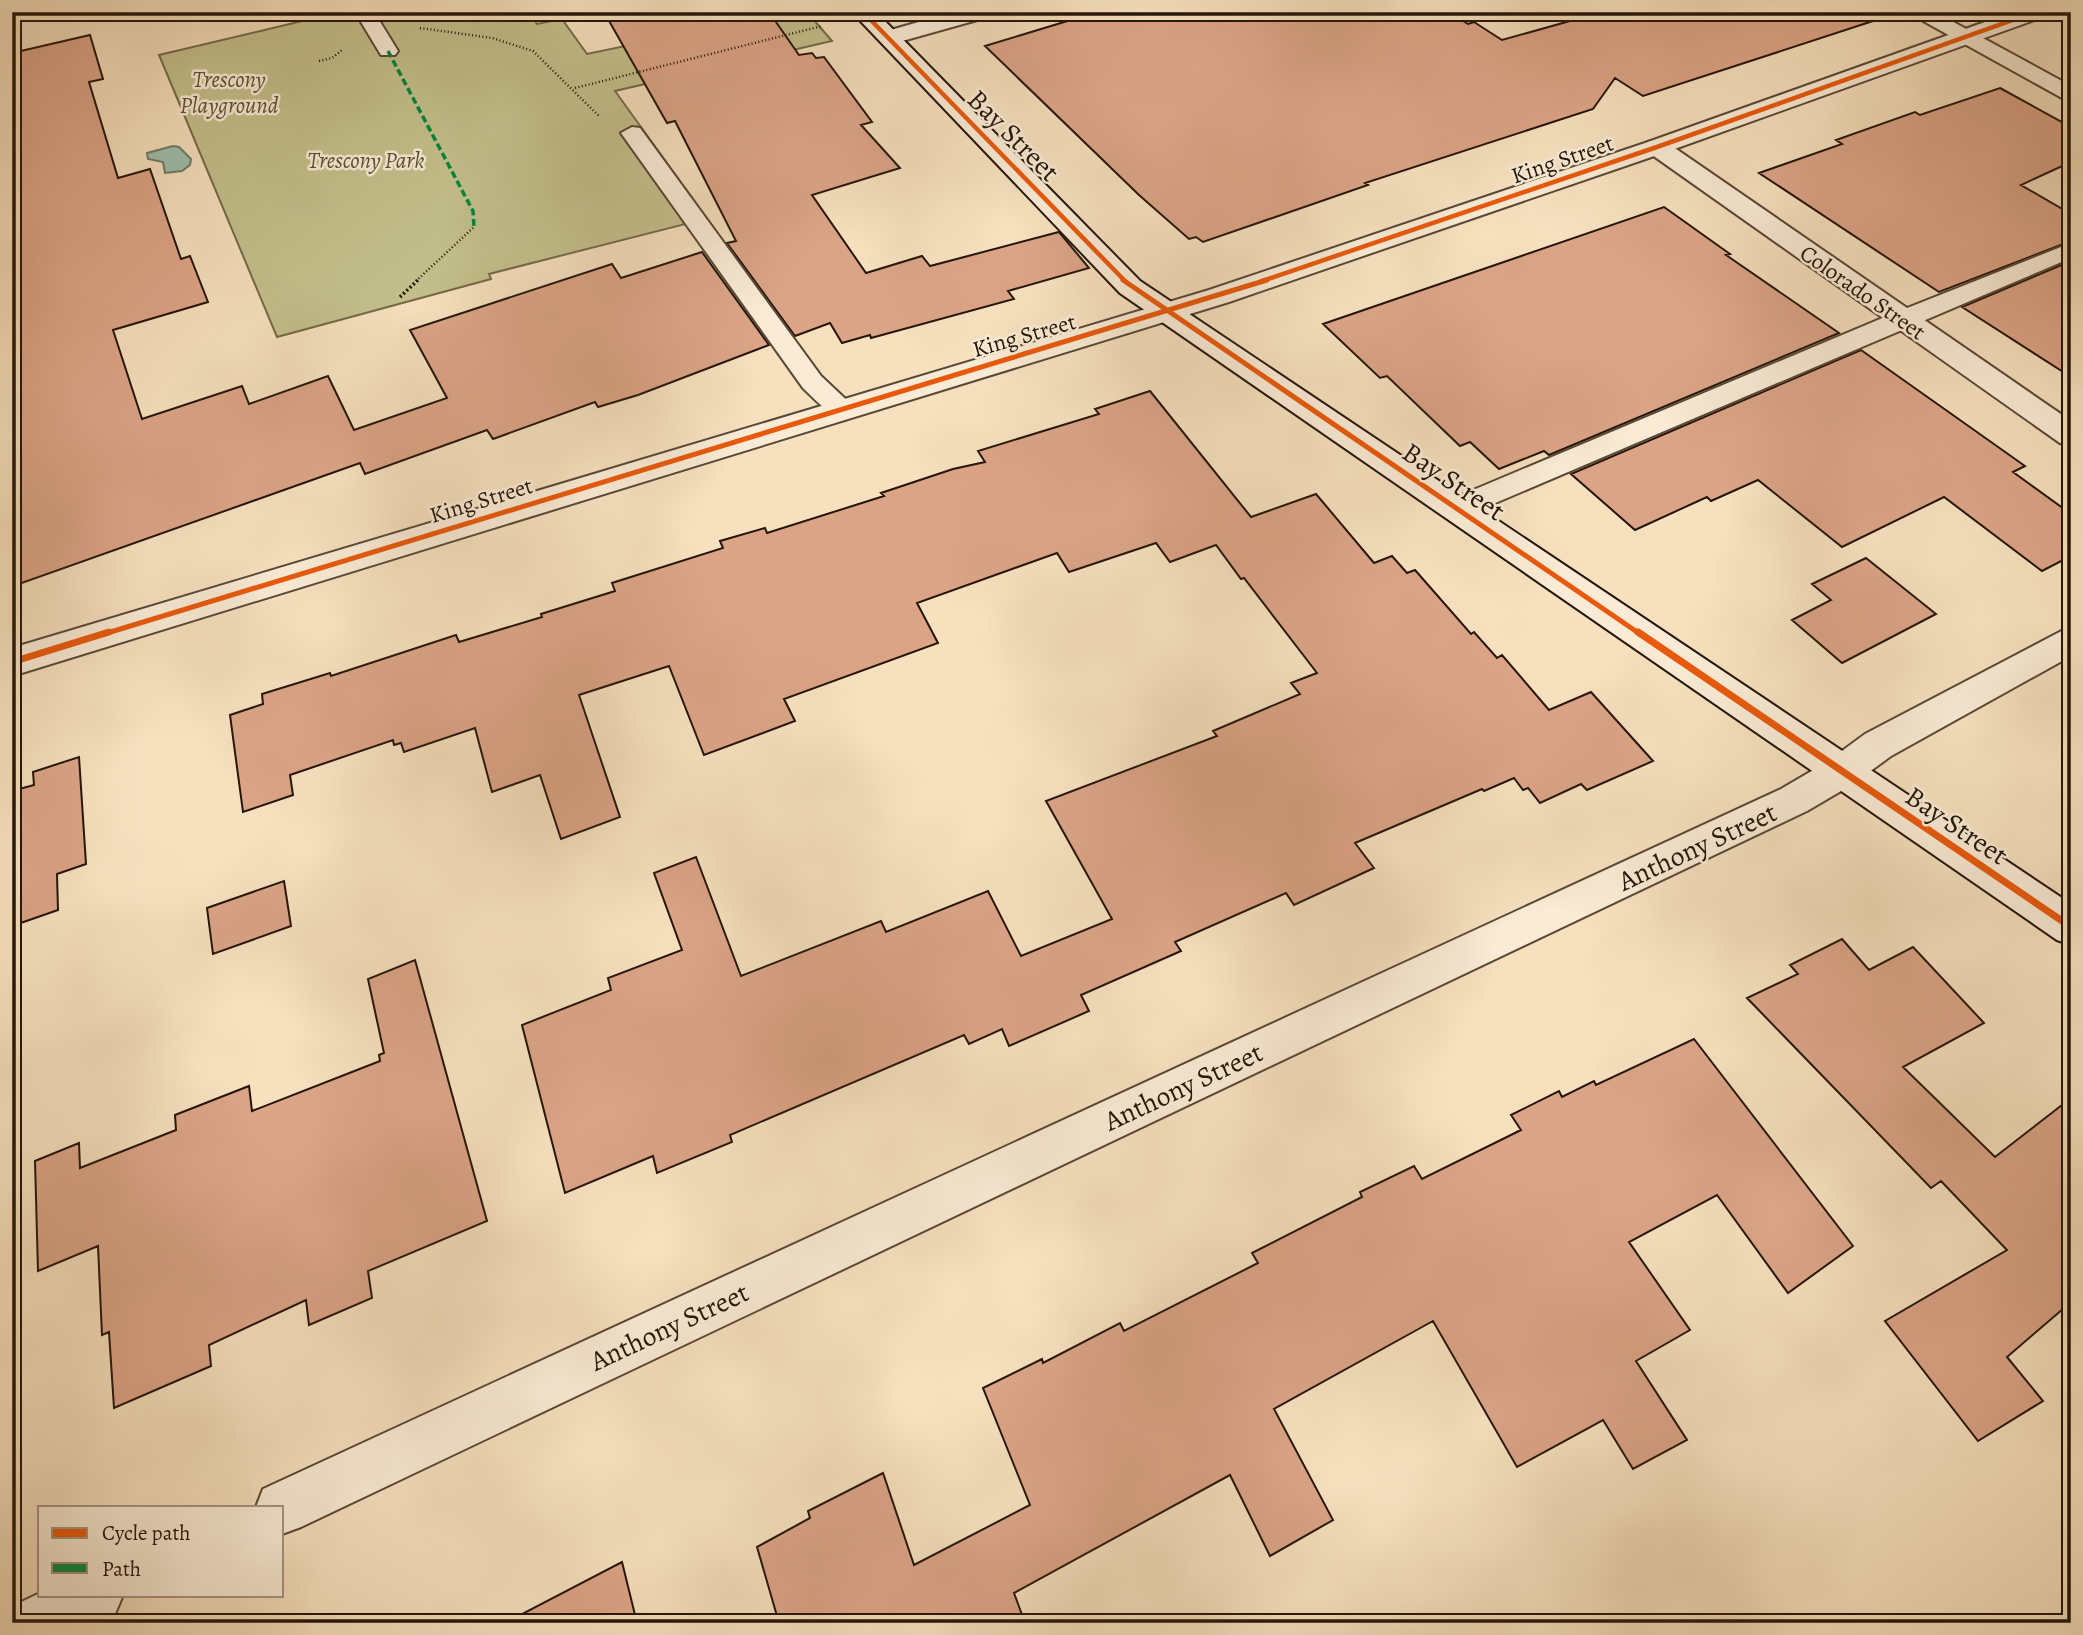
<svg xmlns="http://www.w3.org/2000/svg" width="2083" height="1635" font-family="Alegreya,serif">
	<style>
		.green { fill: #c3c08c; stroke: #746a4a; stroke-width: 2 }
		.water { fill: #9ebeab; stroke: #6e7a6a; stroke-width: 2 }
		.building { fill: #dba487; stroke: #251509; stroke-width: 2 }
		.lines { fill: none; stroke-linecap: round; stroke-linejoin: round }
		.service-casing { stroke: #594836; stroke-width: 4 }
		.minor-casing { stroke: #594836; stroke-width: 4 }
		.tertiary-casing { stroke: #594836; stroke-width: 4 }
		.secondary-casing { stroke: #251509; stroke-width: 4 }
		.path-far1 { stroke: #251509; stroke-width: 2.5; stroke-dasharray: 1 2.5; stroke-linecap: butt }
		.path { stroke: #251509; stroke-width: 3.5; stroke-dasharray: 2 2.5; stroke-linecap: butt }
		.service { fill: #f9ebd5; fill-rule: evenodd }
		.minor { fill: #f9ebd5; fill-rule: evenodd }
		.tertiary { fill: #f9ebd5; fill-rule: evenodd }
		.secondary { fill: #f9ebd5; fill-rule: evenodd }
		.quiet { stroke: #00873e; stroke-width: 3.5; stroke-dasharray: 7 3.5; stroke-linecap: butt }
		.cycleway-far2-casing { stroke: #f9ebd5; stroke-width: 7 }
		.cycleway-far1-casing { stroke: #f9ebd5; stroke-width: 9 }
		.cycleway-casing { stroke: #f9ebd5; stroke-width: 11 }
		.cycleway-far2 { stroke: #e8590c; stroke-width: 4.5 }
		.cycleway-far1 { stroke: #e8590c; stroke-width: 5 }
		.cycleway { stroke: #e8590c; stroke-width: 7 }
		.labels { text-anchor: middle; stroke-width: 5; stroke-linejoin: round; paint-order: stroke }
		.far-park-label { font-size: 23px; font-style: italic; fill: #5c5137; stroke: #f9ebd5 }
		.far-street-label { font-size: 23px; fill: #251509; stroke: #f9ebd5 }
		.street-label { font-size: 28px; fill: #251509; stroke: #f9ebd5 }
	</style>
	<rect width="100%" height="100%" fill="#f6e0be"/>
	<filter id="stains"><feTurbulence type="fractalNoise" baseFrequency=".00286" numOctaves="4"/><feColorMatrix values="0 0 0 0 .2 0 0 0 0 .09 0 0 0 0 .02 0 0 0 .5 -.17"/></filter>
	<radialGradient id="worn" r=".72"><stop offset=".6" stop-color="#630" stop-opacity="0"/><stop offset="1" stop-color="#630" stop-opacity=".3"/></radialGradient>
	<path class="green" d="M298 12H529L537 24 562 19 587 54 789 12H807L832 41 615 91 816 370 689 223 489 274 491 279 277 337 159 55 302 21Z"/>
	<path class="water" d="M173 146 179 147 191 159 190 165 182 171 165 173 163 162 148 159 147 153Z"/>
	<path class="building" d="M604 12H769L799 55 812 53 816 58 824 57 872 122 861 125 900 168 812 195 866 273 922 256 930 266 1059 232 1089 268 1008 291 1014 299 871 338 870 335 842 343 830 323 795 336 727 243 736 241 675 121 667 123Z
		M1097 12H1449L1468 24 1474 22 1502 40 1602 12H1872L1873 21 1643 96 1615 78 1593 109 1365 183 1368 185 1203 242 1196 237 1189 239 1139 195 985 46Z
		M90 35 103 79 89 82 118 178 150 169 181 259 190 256 208 302 113 330 142 419 242 386 249 404 328 376 354 430 447 398 410 330 612 264 621 278 702 252 769 345 638 395 598 407 595 402 493 439 487 430 365 474 360 463 19 584 12 554V53Z
		M2000 88 2071 127V162L2021 185 2071 214V241L1939 292 1759 173 1842 144 1836 140 1915 112 1920 115Z
		M1664 207 1730 254 1726 255 1839 333 1549 455 1544 451 1499 469 1470 442 1460 446 1387 376 1380 378 1323 324Z
		M2071 261V377L1962 307Z
		M1861 350 2025 466 2013 472 2071 514V556L2042 571 1944 497 1842 547 1758 480 1711 501 1707 497 1635 530 1571 474Z
		M1150 391 1251 517 1316 494 1374 563 1392 556 1407 573 1415 570 1471 634 1474 632 1497 658 1502 655 1549 710 1591 692 1653 761 1587 790 1581 784 1540 803 1528 788 1523 790 1514 778 1484 791 1482 789 1355 843 1374 868 1294 905 1286 893 1175 942 1181 951 1081 995 1089 1011 1009 1046 1002 1029 969 1044 964 1035 730 1135 732 1142 657 1173 653 1156 565 1193 522 1025 611 990 608 978 682 950 654 873 696 857 741 976 881 921 886 932 988 891 1021 956 1112 919 1046 801 1217 736 1213 731 1300 694 1291 683 1317 673 1244 578 1241 579 1216 545 1170 562 1156 543 1069 572 1057 553 917 603 938 643 784 699 795 721 704 755 669 666 579 695 620 817 561 839 540 775 492 792 475 728 404 752 401 743 394 745 393 740 290 775 293 795 243 812 230 715 263 704 262 694 330 673 331 676 456 635 459 642 542 617 541 614 615 591 612 583 723 548 720 541 765 528 767 533 884 496 881 493 953 469 985 462 978 451 1099 414 1095 409Z
		M1866 558 1936 614 1842 663 1792 620 1831 600 1812 584Z
		M79 757 86 864 57 874 58 910 12 926V791L34 785 33 772Z
		M284 881 291 926 213 954 207 908Z
		M1842 939 1869 970 1913 947 1984 1023 1903 1067 1995 1157 2071 1098V1302L2007 1357 2043 1401 1978 1441 1885 1321 2007 1250 1941 1181 1931 1188 1747 998 1798 974 1790 965Z
		M415 960 487 1221 368 1271 372 1298 309 1325 306 1300 209 1345 211 1366 114 1408 109 1332 102 1335 98 1246 38 1271 35 1161 79 1143 80 1168 176 1130 175 1115 249 1086 252 1111 380 1061 379 1055 384 1053 368 979Z
		M1694 1039 1853 1246 1788 1293 1717 1195 1629 1242 1690 1330 1636 1361 1687 1440 1633 1469 1603 1420 1517 1467 1433 1321 1274 1409 1333 1520 1270 1556 1230 1475 1014 1593 1025 1623H779L757 1547 810 1518 808 1511 883 1473 914 1565 1030 1505 983 1388 1042 1359 1043 1363 1120 1323 1124 1331 1258 1263 1252 1253 1362 1197 1360 1192 1414 1166 1422 1179 1521 1130 1511 1115 1559 1091 1562 1097 1594 1081 1596 1085Z
		M622 1562 637 1623H505Z"/>
	<g class="lines">
		<g class="service-casing">
			<path id="service" d="M355 12H374L398 51 395 55H381Z
				M632 127 640 128 821 376 855 408 851 414C831 420 817 401 803 388L621 133Z
				M2071 243V258L1467 515 1457 518 1447 515 1443 508 1447 501 1892 314Z"/>
		</g>
		<g class="minor-casing">
			<path id="minor" d="M954 12H991L988 17 888 45 877 38 880 33Z
				M1907 12H1935L2071 86V103Z
				M1657 140 1666 142 2071 421V446L2060 443 1648 152 1645 147 1648 142Z
				M2071 626V656L1891 756 1853 784 1807 811 301 1527 282 1534V1507H256L263 1489 1781 789 1827 762 1865 734Z
				M40 1593V1595H123L115 1614 97 1623H12L17 1604Z"/>
		</g>
		<g class="tertiary-casing">
			<path id="tertiary" d="M2013 12H2046L2043 17 1666 152 1229 302 12 676V648L1209 290 1648 142Z"/>
		</g>
		<g class="secondary-casing">
			<path id="secondary" d="M852 12H876L1140 281 2071 904V945L2057 940 1120 293Z"/>
		</g>
		<path class="path-far1" d="M420 28 492 38 533 51 599 116
			M319 61 332 58 342 50
			M575 88 822 26
			M416 281 474 227"/>
		<path class="path" d="M400 297 418 280"/>
		<use href="#service" class="service"/>
		<use href="#minor" class="minor"/>
		<use href="#tertiary" class="tertiary"/>
		<use href="#secondary" class="secondary"/>
		<path class="quiet" d="M388 51 473 211 474 227"/>
		<g class="cycleway-far2-casing">
			<path id="cycleway-far2" d="M863 12 1125 281
				M1262 281 1657 147 2035 12"/>
		</g>
		<g class="cycleway-far1-casing">
			<path id="cycleway-far1" d="M1123 280 1640 634
				M104 634 1267 280"/>
		</g>
		<g class="cycleway-casing">
			<path id="cycleway" d="M1638 632 2071 927
				M12 662 109 632"/>
		</g>
		<use href="#cycleway-far2" class="cycleway-far2"/>
		<use href="#cycleway-far1" class="cycleway-far1"/>
		<use href="#cycleway" class="cycleway"/>
	</g>
	<g class="labels">
		<g class="far-park-label">
			<text x="229" y="87">Trescony<tspan x="229" dy="26">Playground</tspan></text>
			<text x="366" y="168">Trescony Park</text>
		</g>
		<g class="far-street-label">
			<text transform="translate(1562 159) rotate(-19)" y="8">King Street</text>
			<text transform="translate(1863 292) rotate(35)" y="8">Colorado Street</text>
			<text transform="translate(1024 335) rotate(-16)" y="8">King Street</text>
			<text transform="translate(481 500) rotate(-17)" y="8">King Street</text>
		</g>
		<g class="street-label">
			<text transform="translate(1014 135) rotate(45)" y="10">Bay Street</text>
			<text transform="translate(1454 481) rotate(34)" y="10">Bay Street</text>
			<text transform="translate(1957 825) rotate(34)" y="10">Bay Street</text>
			<text transform="translate(1697 846) rotate(-25)" y="10">Anthony Street</text>
			<text transform="translate(1183 1086) rotate(-25)" y="10">Anthony Street</text>
			<text transform="translate(669 1326) rotate(-25)" y="10">Anthony Street</text>
		</g>
	</g>
	<rect width="2083" height="1635" fill="none" stroke="#f6e0be" stroke-width="42"/>
	<rect x="14" y="14" width="2055" height="1607" fill="none" stroke="#251509" stroke-width="3.5"/>
	<rect x="21" y="21" width="2041" height="1593" fill="none" stroke="#251509" stroke-width="2"/>
	<rect x="38" y="1506" width="245" height="91" fill="#f9ebd5" stroke="#a49583" stroke-width="2"/>
	<rect x="52" y="1528" width="35" height="10" fill="#e8590c" stroke="#a49583" stroke-width="2"/>
	<text x="102" y="1540" font-size="21" fill="#251509">Cycle path</text>
	<rect x="52" y="1563" width="35" height="10" fill="#00873e" stroke="#a49583" stroke-width="2"/>
	<text x="102" y="1576" font-size="21" fill="#251509">Path</text>
	<rect width="100%" height="100%" filter="url(#stains)"/>
	<rect width="100%" height="100%" fill="url(#worn)"/>
</svg>
